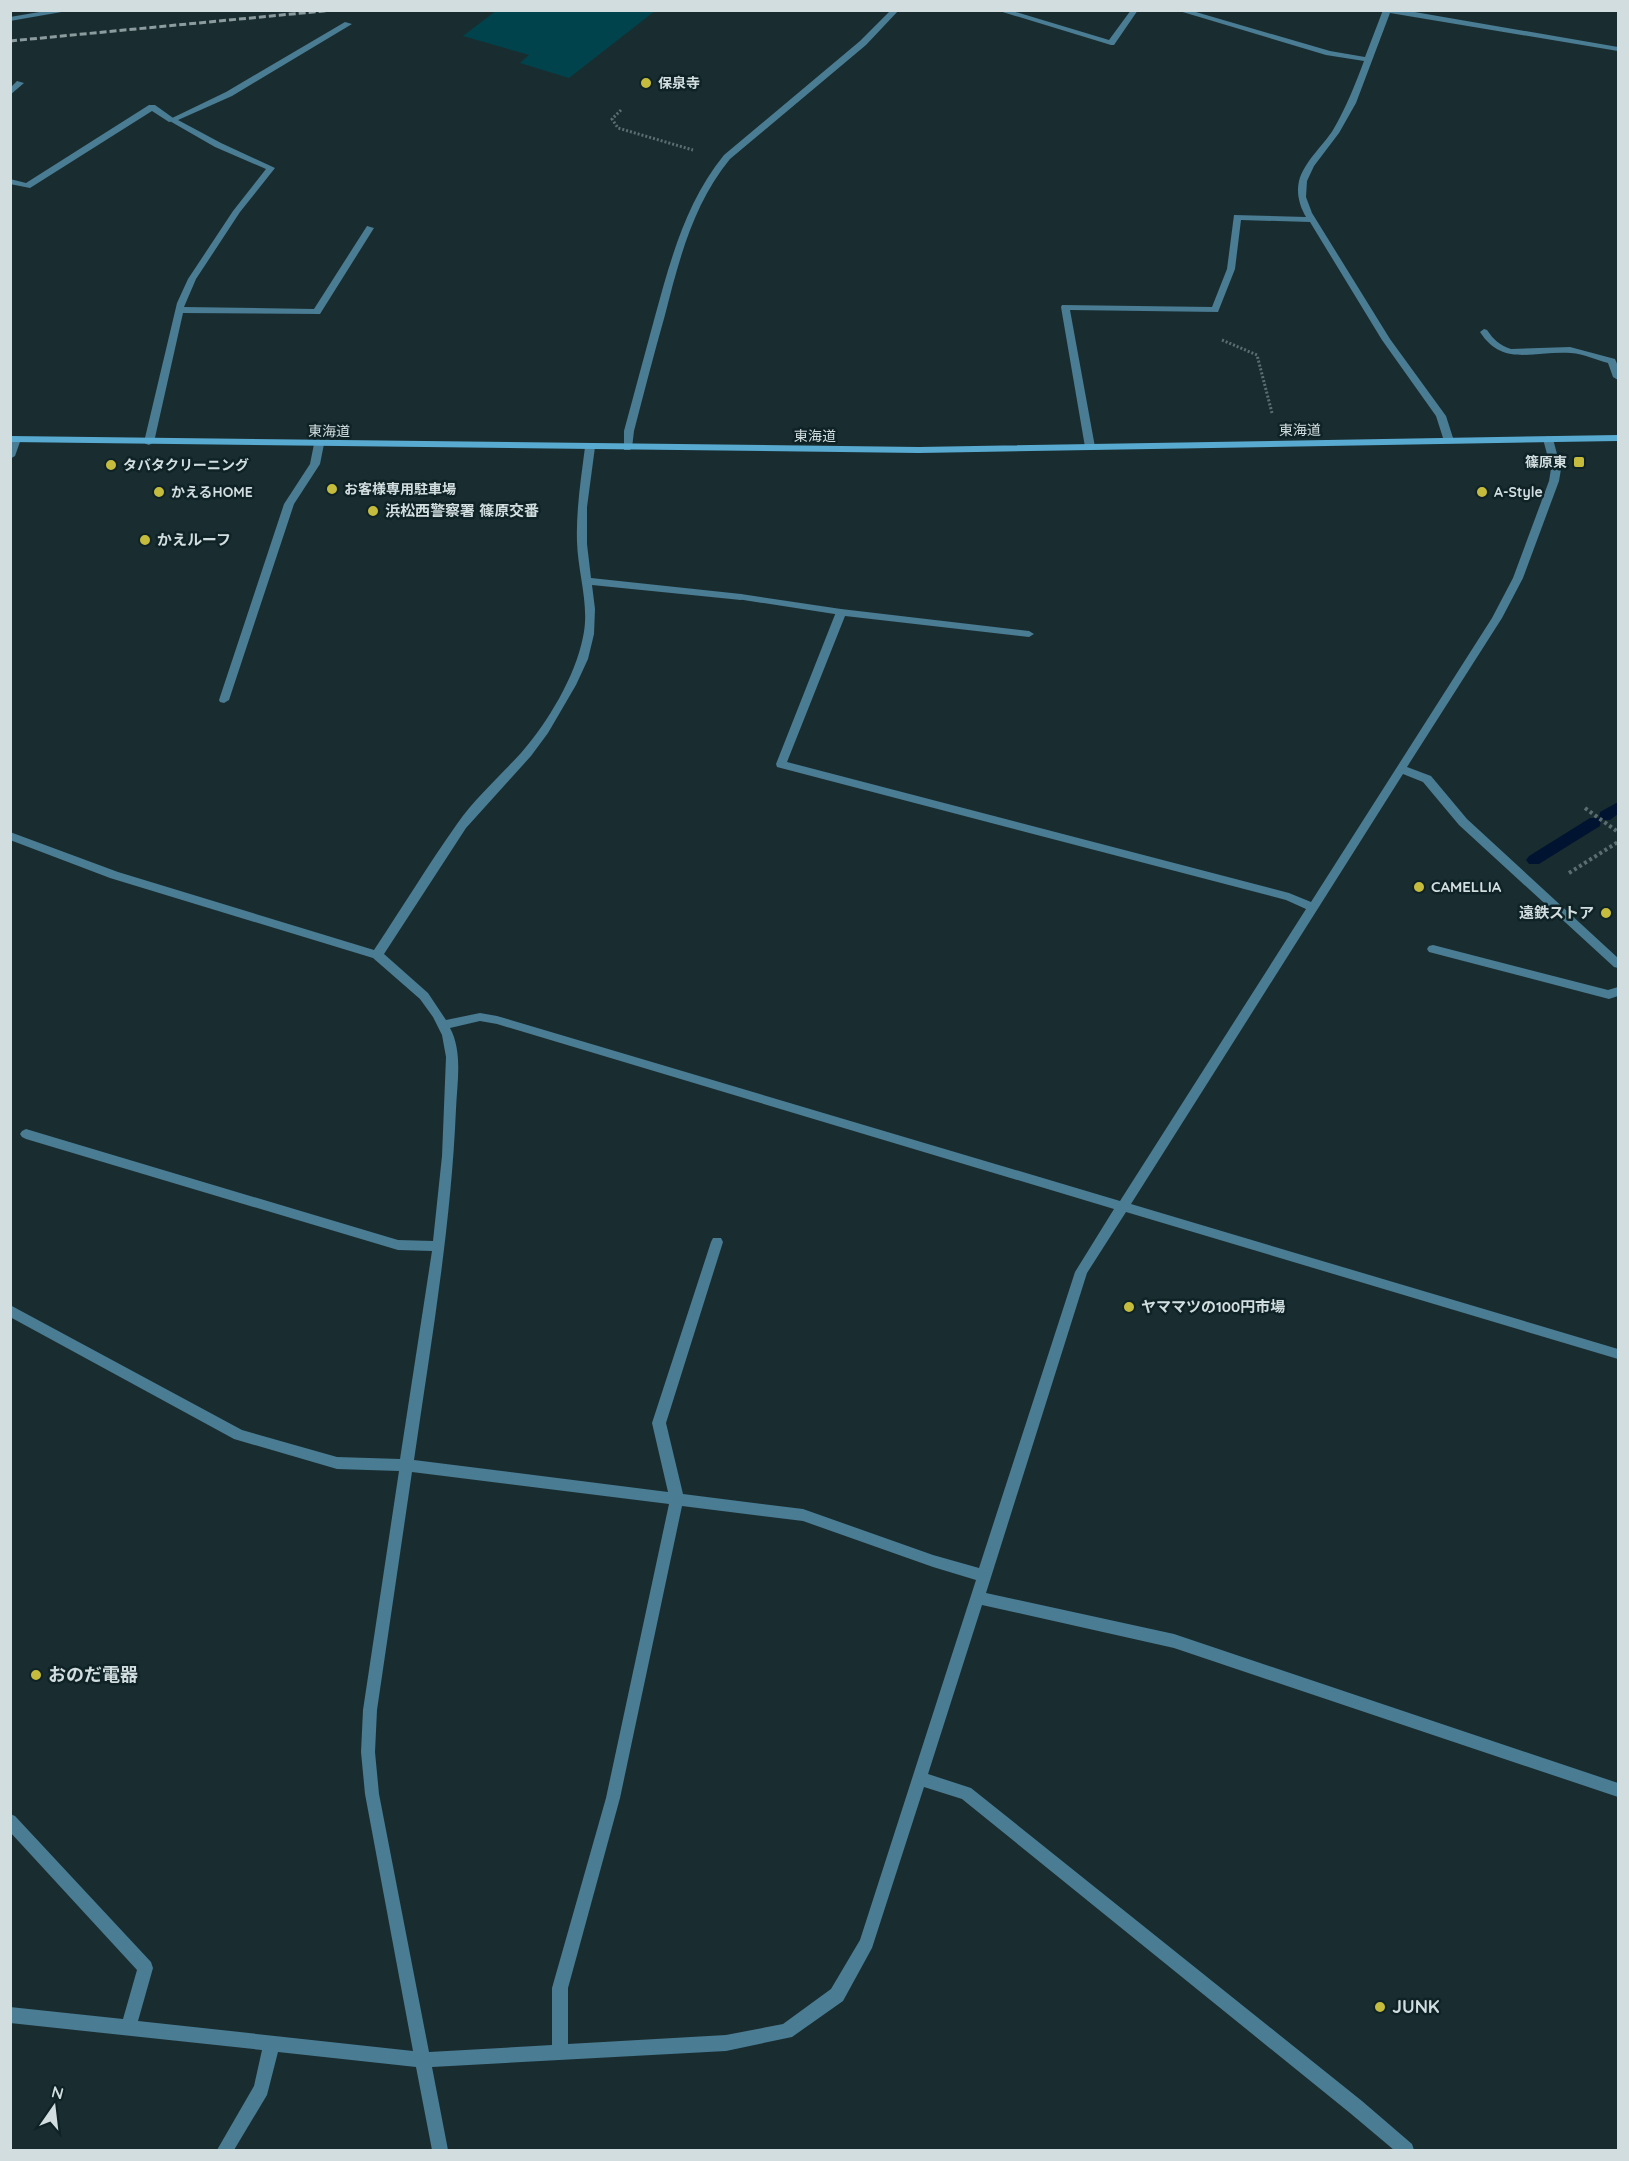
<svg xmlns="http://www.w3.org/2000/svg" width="1629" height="2161" font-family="Quicksand,'Noto Sans JP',sans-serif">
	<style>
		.green { fill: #01434c }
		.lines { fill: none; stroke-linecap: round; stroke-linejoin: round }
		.stream { fill: #001431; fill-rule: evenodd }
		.path-far1 { stroke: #5c6d70; stroke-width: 3; stroke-dasharray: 2 2; stroke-linecap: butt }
		.path { stroke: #5c6d70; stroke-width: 4; stroke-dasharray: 3 3; stroke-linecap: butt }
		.service { fill: #4a7c93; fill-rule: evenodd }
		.minor { fill: #4a7c93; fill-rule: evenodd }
		.secondary { fill: #58aad1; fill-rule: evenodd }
		.rail { stroke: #8c9b9e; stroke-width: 3; stroke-dasharray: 7 3; stroke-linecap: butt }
		.poi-dot { fill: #c5bc3d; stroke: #0f2326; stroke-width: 2 }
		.labels { text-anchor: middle; stroke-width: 5; stroke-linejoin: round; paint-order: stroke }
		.far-poi-label { font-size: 14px; font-weight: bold; fill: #d1dddf; stroke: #0f2326; text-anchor: start }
		.far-street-label { font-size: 14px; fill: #d1dddf; stroke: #0f2326 }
		.poi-label { font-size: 15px; font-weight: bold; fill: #d1dddf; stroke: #0f2326; text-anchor: start }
		.near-poi-label { font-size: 18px; font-weight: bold; fill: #d1dddf; stroke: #0f2326; text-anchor: start }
	</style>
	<rect width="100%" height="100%" fill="#192d30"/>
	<path class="green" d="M497 10H655V11L569 78 520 63 529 55 463 36Z"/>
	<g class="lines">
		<path class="stream" d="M1618 802V814L1610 820H1601L1600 826 1539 864H1529L1526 860 1529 856 1590 818H1599L1600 812Z"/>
		<path class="path-far1" d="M621 110 612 119 618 128 693 150
			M1222 340 1257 355 1272 413"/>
		<path class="path" d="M1585 808 1618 832
			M1569 873 1618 842"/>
		<path class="service" d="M149 105H155L176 120 169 122 152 111 30 188 10 184V179L26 183Z
			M1484 329 1487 330C1494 340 1499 345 1511 349L1570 347 1615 359 1618 366V380L1613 377 1608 363C1596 360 1584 354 1571 353 1536 350 1503 368 1480 332Z
			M741 594 841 609 846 612 841 615 737 599 736 597Z"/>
		<path class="minor" d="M51 10H73L10 21V17Z
			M891 10H899L866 45 730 159C693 204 679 260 665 315 654 354 644 392 634 431L632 448 630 450H624V431C634 394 644 357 654 320 670 262 685 203 724 155L860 41Z
			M996 10H1009L1109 40 1131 10H1138L1114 45H1111Z
			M1176 10H1189L1330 51 1365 57 1383 10H1403L1618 47V51L1390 13 1356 103 1339 133 1314 166 1307 181 1306 197 1312 213 1390 339 1446 416 1454 441 1452 443H1446L1444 441 1436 416 1382 340 1310 222 1241 220 1235 269 1218 312 1070 310 1095 447 1090 450 1085 447 1061 307 1062 305 1212 307 1227 269 1234 215 1306 217C1300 207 1296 194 1299 181 1304 162 1322 147 1333 130 1346 108 1355 85 1364 61L1326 55Z
			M345 22 352 24 232 96 178 120 221 143 275 168 240 212 196 279 184 307 314 309 367 226 374 228 320 314 183 313 154 442 149 445 146 444 144 442 177 303 188 279 233 211 266 169 215 147 168 120 226 92Z
			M17 81 24 83 10 95V88Z
			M16 436 21 439 15 456 10 459V441L13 437Z
			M1548 436 1553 439 1561 469 1559 481 1523 578 1502 618 1407 767 1431 776 1467 819 1618 958V968L1614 967 1459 825 1423 782 1403 774 1131 1204 1618 1349V1359L1126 1212 1087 1273 986 1593 1174 1634 1618 1783V1797L1174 1648 982 1605 928 1774 971 1788 1362 2101 1412 2144 1414 2150H1394L1350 2113 962 1799 924 1787 872 1948 843 2001 792 2037 726 2051 432 2067 448 2150H432L416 2067 278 2052 267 2095 234 2150H217L254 2086 262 2050 10 2023V2007L123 2019 137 1970 10 1832V1814L15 1816 151 1962 153 1968 138 2021 413 2051 365 1794 361 1752 363 1710 399 1471 337 1469 234 1439 10 1317V1305L242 1430 337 1457 400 1459 432 1251 398 1250 26 1139 22 1137 20 1134 22 1131 26 1129 398 1240 433 1241 442 1156 446 1057 442 1035 433 1017 420 999 373 958 110 878 10 840V832L118 872 374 950C402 908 428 865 457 824 475 798 500 776 521 753 548 722 575 677 583 637 590 606 578 574 577 542 576 510 581 479 585 447L590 444 593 445 595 447 587 507V544L591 578 741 594 746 597 741 600 592 585 595 609 594 634 588 659 576 685 548 733 531 756 466 828 384 954 428 993 446 1020 480 1013 497 1016 1120 1201 1306 909 1286 900 777 767 776 764 836 612 841 609 1029 631 1034 634 1029 637 845 616 787 762 1289 893 1311 902 1492 618 1513 578 1549 481 1551 469 1543 439ZM480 1021 497 1024 1114 1209 1075 1272 979 1568 933 1555 803 1509 683 1494 666 1423 723 1242 721 1238H713L711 1242 652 1423 668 1492 414 1460C431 1343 451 1227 456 1109 457 1083 463 1052 450 1028ZM412 1472 669 1504 606 1798 552 1988V2045L429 2052 379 1794 375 1752 377 1710ZM682 1506 803 1521 933 1567 976 1580 860 1940 831 1989 783 2024 726 2035 568 2044V1988L620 1798Z
			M319 441 324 444 320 464 294 504 229 700 224 703 220 702 219 700 284 504 310 464 314 444Z
			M1433 945 1608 990 1618 987V996L1609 999 1429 952 1427 949 1429 946Z"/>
		<path class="secondary" d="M1618 435V441L919 453 10 442V436L919 447Z"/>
		<path class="rail" d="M10 41 334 10"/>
	</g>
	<g class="poi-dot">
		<circle cx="646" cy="83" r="6"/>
		<rect x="1573" y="456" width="12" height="12" rx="3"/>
		<circle cx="111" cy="465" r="6"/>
		<circle cx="332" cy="489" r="6"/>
		<circle cx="159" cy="492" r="6"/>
		<circle cx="1482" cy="492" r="6"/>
		<circle cx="373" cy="511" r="6"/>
		<circle cx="145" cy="540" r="6"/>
		<circle cx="1419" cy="887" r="6"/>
		<circle cx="1606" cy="913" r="6"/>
		<circle cx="1129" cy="1307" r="6"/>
		<circle cx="36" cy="1675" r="6"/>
		<circle cx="1380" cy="2007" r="6"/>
	</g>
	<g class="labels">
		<g class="far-poi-label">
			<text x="658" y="88">保泉寺</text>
			<text x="1567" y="467" text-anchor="end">篠原東</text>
			<text x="123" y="470">タバタクリーニング</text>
			<text x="344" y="494">お客様専用駐車場</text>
			<text x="171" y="497">かえるHOME</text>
			<text x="1494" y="497">A-Style</text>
		</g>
		<g class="far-street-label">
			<text transform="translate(1300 430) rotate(-1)" y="5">東海道</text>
			<text transform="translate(329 431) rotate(1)" y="5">東海道</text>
			<text x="815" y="441">東海道</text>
		</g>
		<g class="poi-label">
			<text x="385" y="516">浜松西警察署 篠原交番</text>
			<text x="157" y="545">かえルーフ</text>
			<text x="1431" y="892">CAMELLIA</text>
			<text x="1594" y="918" text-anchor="end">遠鉄ストア</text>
			<text x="1141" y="1312">ヤママツの100円市場</text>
		</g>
		<g class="near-poi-label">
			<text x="48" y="1681">おのだ電器</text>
			<text x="1392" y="2013">JUNK</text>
		</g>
	</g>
	<rect width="1629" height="2161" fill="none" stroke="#d1dddf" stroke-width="24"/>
	<g transform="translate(54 2107) rotate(14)" stroke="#0f2326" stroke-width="4.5" paint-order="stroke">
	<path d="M0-4.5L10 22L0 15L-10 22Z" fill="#d1dddf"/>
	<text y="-9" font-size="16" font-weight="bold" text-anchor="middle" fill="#d1dddf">N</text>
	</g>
</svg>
